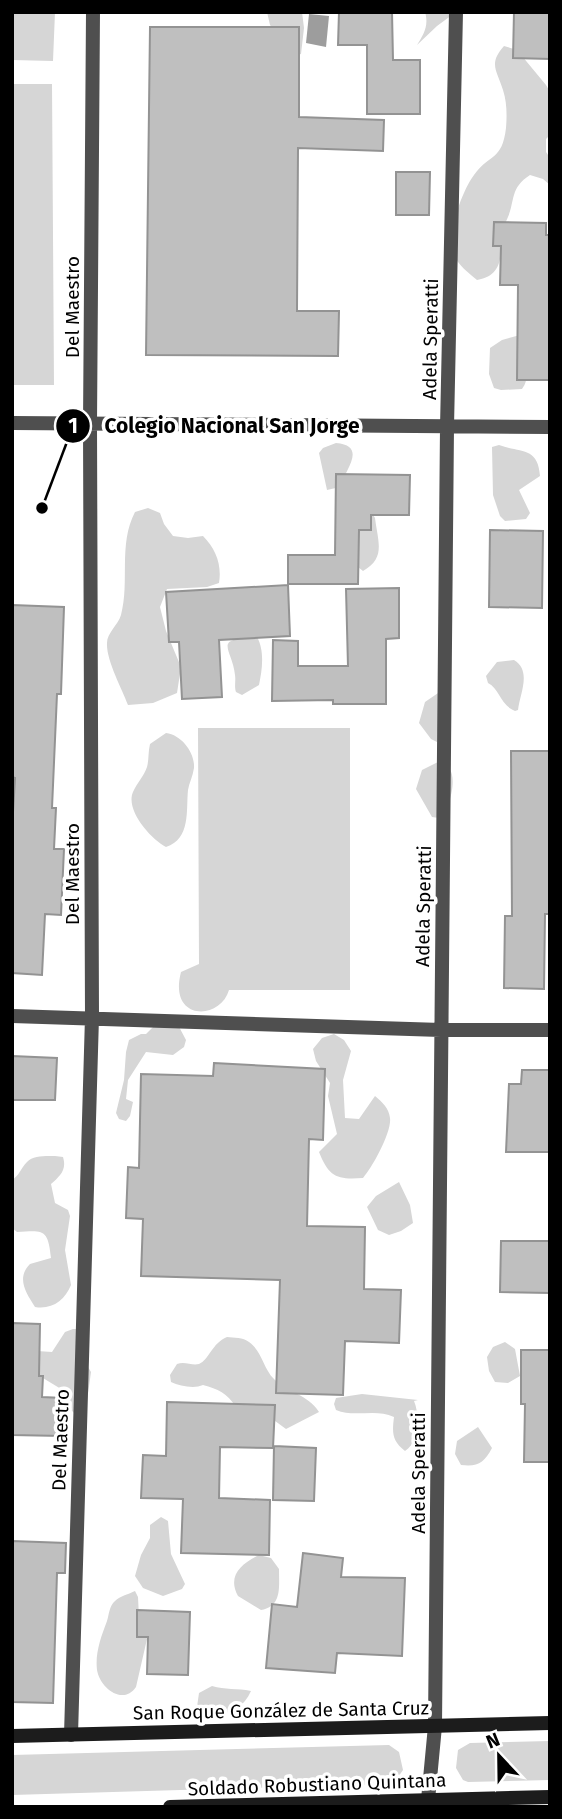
<svg xmlns="http://www.w3.org/2000/svg" width="562" height="1819" font-family="'Fira Sans',sans-serif">
	<style>
		.green { fill: #d6d6d6 }
		.water { fill: #9d9d9d }
		.building { fill: #bfbfbf; stroke: #939393; stroke-width: 2 }
		.lines { fill: none; stroke-linecap: round; stroke-linejoin: round }
		.street { stroke: #4f4f4f; stroke-width: 14 }
		.secondary { stroke: #1c1c1c; stroke-width: 14 }
		.labels { text-anchor: middle; stroke-width: 7; stroke-linejoin: round; paint-order: stroke }
		.street-label { font-size: 19px; fill: #000; stroke: #fff }
		.leader { fill: none; stroke: #000; stroke-width: 2.5 }
		.callout-dot { fill: #000; stroke: #fff; stroke-width: 2.5 }
		.mark-label { font-size: 21px; text-anchor: middle; font-weight: bold; fill: #fff }
		.callout-label { font-size: 21px; text-anchor: middle; font-weight: bold; fill: #000; stroke: #fff; stroke-width: 7; stroke-linejoin: round; paint-order: stroke }
	</style>
	<rect width="100%" height="100%" fill="#fff"/>
	<path class="green" d="M12 12H55L53 61 12 60Z
		M267 12H302L304 28 301 54 295 56 270 25Z
		M425 12H456L437 26 417 45C424 34 429 25 425 12Z
		M504 46 517 50 546 85 550 92V135L546 139V152L550 158V185L543 179 530 175C505 191 519 207 500 230 501 253 505 275 477 280 469 273 456 264 453 252 447 233 462 191 474 175 490 153 502 161 506 128 507 116 507 102 503 90 497 70 488 64 504 46Z
		M12 84H52L54 385H12Z
		M520 335C523 351 533 375 522 389L501 390 494 388 489 374 490 348 502 340Z
		M336 443C368 446 345 470 340 487L327 490 319 453 323 448Z
		M499 445C520 453 538 446 540 476L519 490 530 513 526 519 505 521 500 516 493 495 492 447Z
		M148 508 160 513 164 524 173 536 188 538 203 536C216 549 222 565 219 583L207 587 167 589 160 607 166 631 181 667 177 693 153 703 128 705C122 689 106 660 107 643 107 633 118 625 121 615 130 581 118 545 135 512Z
		M372 513 375 518C378 542 386 558 363 571L358 567 353 534Z
		M257 637C265 651 262 671 259 685L242 695 236 692C234 686 236 681 235 675 232 647 211 639 257 637Z
		M514 660C532 671 520 693 518 710L515 711C500 705 500 689 488 683L486 676 497 662Z
		M441 691 437 742 431 739 419 723 425 702Z
		M198 728H350V990H229C220 1021 168 1021 181 972L199 964Z
		M166 733C182 735 195 753 194 768 193 776 189 783 188 790 186 810 191 839 166 847 151 839 125 810 133 792 137 783 144 776 147 767 149 760 148 752 150 744Z
		M440 761C443 763 447 765 449 768 458 779 449 811 439 818L432 817 416 789 422 770Z
		M177 1023 186 1040 184 1047 173 1055 146 1052 128 1080 126 1099 133 1102 130 1116 126 1121 119 1119 116 1113 124 1080 126 1052 129 1040 141 1034H146L155 1025Z
		M334 1034 344 1040 351 1051 343 1080 345 1118 359 1119 375 1096C382 1102 389 1108 390 1118 392 1132 372 1168 363 1178 337 1180 329 1177 319 1152L337 1134 328 1096 330 1083 316 1061 313 1049 322 1038Z
		M55 1156 63 1157C67 1170 60 1176 51 1184L55 1203 68 1210 70 1216 65 1250 71 1285C65 1300 52 1310 35 1307 26 1293 16 1278 30 1264L51 1258C48 1229 44 1230 17 1232L12 1228V1180C19 1176 21 1168 27 1162 33 1155 47 1156 55 1156Z
		M399 1182 410 1205 413 1223 401 1231 389 1235 378 1230 367 1207 376 1196Z
		M73 1329H80L82 1357 91 1372 86 1408 74 1413 58 1396H62L61 1389 38 1375 37 1351 52 1352 65 1332Z
		M227 1337C234 1338 243 1337 249 1342 262 1351 263 1368 274 1379 287 1393 308 1394 319 1412L286 1429 271 1418 236 1407C227 1393 218 1389 203 1385 194 1389 180 1386 171 1382L170 1375 177 1364C185 1361 192 1366 199 1364 209 1360 212 1343 227 1337Z
		M505 1342 515 1349 520 1376 508 1383 495 1382 489 1371 487 1357 493 1347Z
		M362 1394 418 1400 414 1401C420 1416 420 1441 405 1451 392 1441 392 1433 394 1417 375 1408 355 1418 336 1410L334 1404 336 1398Z
		M478 1427 492 1448C484 1463 478 1467 461 1465L455 1454 457 1441Z
		M161 1517 168 1521 171 1554 185 1584 182 1589 163 1596 143 1588 135 1576 141 1555 150 1538V1525Z
		M259 1555 271 1558 279 1569C279 1588 282 1606 261 1610L238 1596C227 1576 241 1564 259 1555Z
		M135 1591 138 1597 139 1618 147 1639 136 1687C123 1706 100 1688 97 1670 95 1653 101 1637 107 1621 109 1615 109 1606 115 1601 120 1596 129 1594 135 1591Z
		M212 1686C225 1690 237 1688 251 1691 241 1714 218 1719 197 1707L199 1693Z
		M550 1741V1780L468 1782 463 1780 456 1768 458 1750 470 1743Z
		M389 1745 399 1752 403 1770 396 1780 388 1784 12 1795V1755Z"/>
	<path class="water" d="M309 14 329 16 326 47 306 43Z"/>
	<path class="building" d="M339 12H392L393 60H420V114H367V45H338Z
		M514 12H550V59L513 58Z
		M150 27H299V117L384 120 383 151 298 148 297 311H339L338 356 146 355Z
		M396 172H430L429 215H396Z
		M494 222 546 223V235H550V380H517L518 285H500L501 246H493Z
		M336 474 410 475 409 515H371V530H359L358 584H288V555H335Z
		M490 530 543 531 542 608 489 607Z
		M288 585 290 636 219 640 222 697 182 699 179 642H169L166 592Z
		M399 588V638L386 639V704H333V700L272 701 273 640 298 641V666H348L346 589Z
		M12 605 64 607 61 694H57L52 808H56L54 849H64L61 915 45 914 42 975 12 973V829L15 778 12 777Z
		M511 751H550V914H545L544 989 504 988 505 916H512Z
		M12 1056 57 1058 55 1100H12Z
		M214 1063 325 1069 323 1140 309 1139 307 1226 365 1227 364 1289 401 1290 399 1343 345 1341 343 1395 276 1393 280 1280 141 1276 143 1219 126 1218 128 1167 139 1168 141 1074 213 1076Z
		M522 1070H549L550 1152H506L509 1084H521Z
		M501 1241H550V1293L500 1292Z
		M12 1323 40 1324 39 1376H43L42 1397 63 1398 62 1436 12 1435Z
		M521 1350H550V1462H524L525 1404H521Z
		M167 1402 275 1405 273 1448 220 1447 219 1498 270 1500 269 1555 181 1553 183 1499 141 1498 143 1455 166 1456Z
		M274 1446 316 1448 314 1501 273 1500Z
		M12 1541 66 1543 65 1573H57L53 1703 12 1702Z
		M303 1553 343 1558 341 1577 405 1578 402 1656 337 1653 335 1673 266 1668 272 1604 297 1607Z
		M137 1610 190 1612 188 1675 147 1674 148 1637H137Z"/>
	<g class="lines">
		<path class="street" d="M12 423 550 427
			M12 1016 441 1030H550
			M71 1735 92 1017 90 424 93 12
			M428 1800 435 1726 447 427 456 12"/>
		<path class="secondary" d="M12 1736 550 1723
			M170 1807 550 1797"/>
	</g>
	<g class="labels">
		<g class="street-label">
			<text transform="translate(72 307) rotate(-90)" y="7">Del Maestro</text>
			<text transform="translate(430 339) rotate(-89)" y="7">Adela Speratti</text>
			<text transform="translate(72 874) rotate(-90)" y="7">Del Maestro</text>
			<text transform="translate(423 906) rotate(-89)" y="7">Adela Speratti</text>
			<text transform="translate(60 1440) rotate(-88)" y="7">Del Maestro</text>
			<text transform="translate(418 1473) rotate(-90)" y="7">Adela Speratti</text>
			<text transform="translate(281 1710) rotate(-1)" y="7">San Roque González de Santa Cruz</text>
			<text transform="translate(317 1784) rotate(-2)" y="7">Soldado Robustiano Quintana</text>
		</g>
	</g>
	<path class="leader" d="M42 508L73 426"/>
	<g class="callout-dot">
		<circle cx="42" cy="508" r="7"/>
		<circle cx="73" cy="426" r="18"/>
	</g>
	<g class="mark-label">
		<text x="73" y="433">1</text>
	</g>
	<g class="callout-label">
		<text x="232" y="433">Colegio Nacional San Jorge</text>
	</g>
	<rect width="562" height="1819" fill="none" stroke="#000000" stroke-width="28"/>
	<g transform="translate(499 1756) rotate(338)" stroke="#ffffff" stroke-width="5" paint-order="stroke">
	<path d="M0-5L12 26L0 18L-12 26Z" fill="#000000"/>
	<text y="-10" font-size="19" font-weight="bold" text-anchor="middle" fill="#000000">N</text>
	</g>
</svg>
